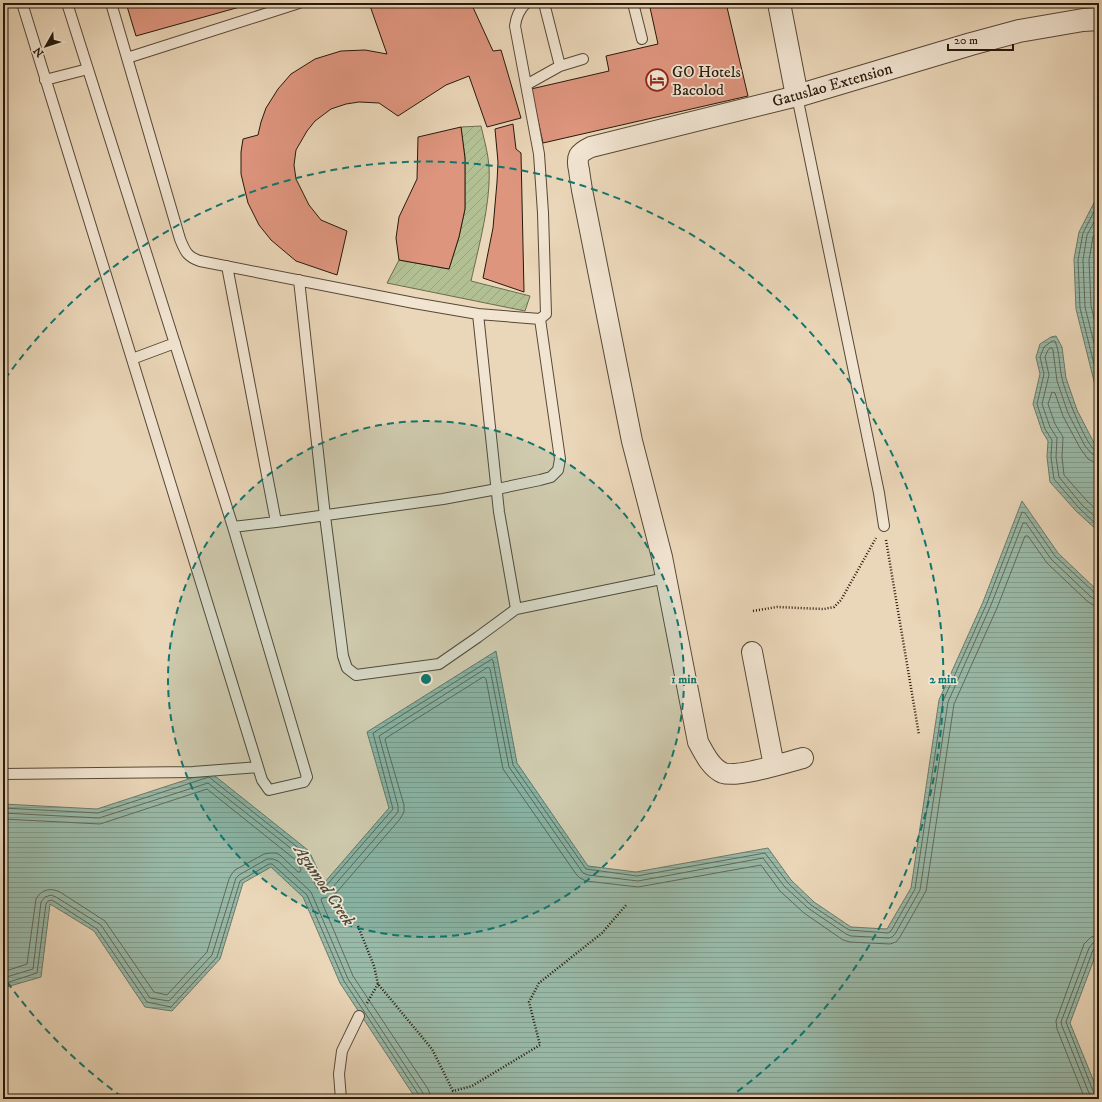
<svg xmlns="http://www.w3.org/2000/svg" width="1102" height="1102" font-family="'IM FELL DW Pica',serif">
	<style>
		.garden { fill: url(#garden-furrows); stroke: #6c6c4f }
		.water { fill: url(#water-rules); stroke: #6b7a6a }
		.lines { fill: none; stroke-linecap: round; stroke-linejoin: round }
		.shore { stroke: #606a5a; stroke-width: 1 }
		.building { fill: #de957e; stroke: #26190b }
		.service-casing { stroke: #574836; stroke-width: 12 }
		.minor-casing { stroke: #574836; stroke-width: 22 }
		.tertiary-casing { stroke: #574836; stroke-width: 24 }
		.path { stroke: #26190b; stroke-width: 2.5; stroke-dasharray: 1 2; stroke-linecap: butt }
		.service { stroke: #f1e4d1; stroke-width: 10 }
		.minor { stroke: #f1e4d1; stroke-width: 20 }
		.tertiary { stroke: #f1e4d1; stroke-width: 22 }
		.ring { fill: none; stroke: #0f766e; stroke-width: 2; stroke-dasharray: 7 5 }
		.labels { text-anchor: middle; stroke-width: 3.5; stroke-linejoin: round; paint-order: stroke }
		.poi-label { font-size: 16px; fill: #26190b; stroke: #f1e4d1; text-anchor: start }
		.street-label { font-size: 16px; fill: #26190b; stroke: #f1e4d1 }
		.water-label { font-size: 17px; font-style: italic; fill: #48493a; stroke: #f1e4d1 }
		.centre { fill: #0f766e; stroke: #f1e4d1; stroke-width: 2 }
		.ring-label { font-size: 12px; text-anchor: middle; font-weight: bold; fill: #0f766e; stroke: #f1e4d1; stroke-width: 3.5; stroke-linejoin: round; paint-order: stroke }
	</style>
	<defs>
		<pattern id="garden-furrows" width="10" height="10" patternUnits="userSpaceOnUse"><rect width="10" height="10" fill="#b2bf93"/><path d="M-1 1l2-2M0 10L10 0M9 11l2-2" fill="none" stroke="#99a47d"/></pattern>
		<pattern id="water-rules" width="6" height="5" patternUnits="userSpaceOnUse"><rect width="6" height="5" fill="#99baa9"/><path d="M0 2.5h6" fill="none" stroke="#849f90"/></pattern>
	</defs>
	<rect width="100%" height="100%" fill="#ead6b8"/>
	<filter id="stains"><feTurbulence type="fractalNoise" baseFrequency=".005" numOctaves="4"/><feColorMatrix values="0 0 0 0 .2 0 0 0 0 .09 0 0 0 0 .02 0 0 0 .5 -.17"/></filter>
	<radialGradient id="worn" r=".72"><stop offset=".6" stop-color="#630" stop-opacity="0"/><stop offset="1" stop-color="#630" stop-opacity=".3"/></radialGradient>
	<path class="garden" d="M481 126C484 139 488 153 489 166 491 203 479 245 471 281L530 296 525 311 387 283 399 260 449 269 459 237 465 209V158L461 127Z"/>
	<path class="water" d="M1099 193V401L1076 309 1074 259 1079 232Z
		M1056 336 1062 347 1066 378 1077 410 1093 441 1099 449V532L1076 511 1050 482 1047 457 1048 441 1042 431 1033 404 1040 374 1036 357 1040 344 1051 337Z
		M1022 501 1058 553 1099 592V946L1070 1023 1099 1094V1099H416L340 983 303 897 271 867 243 883 220 959 172 1011 145 1007 94 931 50 904 41 977 3 988V804L97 809 210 772 309 851 324 883 389 808 367 732 496 651 517 763 588 866 636 872 768 848 791 880 814 902 851 927 887 929 911 888 939 700 983 602Z"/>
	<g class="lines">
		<path class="shore" d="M1099 202 1083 233 1078 260 1080 308 1099 384
			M1099 213 1087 235 1083 260 1085 307 1099 363
			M1099 226 1093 237 1089 260 1091 306 1099 339
			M1099 451C1098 451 1097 451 1096 451 1086 446 1064 390 1062 378 1059 366 1060 353 1055 341H1052L1044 347 1040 357 1044 374 1037 404 1045 429 1052 440 1051 457 1054 479 1079 508 1099 527
			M1099 456 1092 454 1085 446 1068 413 1057 381 1053 350 1052 348H1050L1048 350 1045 357 1049 375 1042 404 1050 427 1057 438 1056 457 1059 477 1082 505 1099 520
			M1099 462H1094L1088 459 1080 448 1063 416 1055 393 1052 392 1048 404 1055 424 1063 437 1062 457 1064 475 1087 501 1099 512
			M3 808 98 813 209 777 306 854 320 884 322 886H326L393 809 373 733 492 659 493 661 513 765 586 869 637 876 765 853 788 883 811 905 849 930 888 933 891 931 915 889 943 701 987 603 1022 512 1025 513 1055 556 1095 593 1099 594
			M3 813 99 818 208 783 302 857 316 886 318 889 322 891 325 892 332 888 398 812V806L379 736 488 667 490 669 509 767 583 873 588 875 638 881 763 858 784 886 808 908 846 934 851 936 889 938 892 937 895 934 920 890 948 702 991 605 1023 523H1026L1051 559 1091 597 1095 599H1099
			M3 819 100 824 207 789 297 861 301 870 300 872H298L280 855 276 853H270L264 854 235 870 231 875 229 879 207 952 167 995 154 992 105 921 60 892C50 887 41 890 36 899L27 964 3 972
			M1099 947H1096L1093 950 1066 1022 1093 1091 1096 1094H1099
			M3 978 33 969 41 902 45 897 51 895 56 897 101 925 150 998 169 1001 212 955 236 878 239 875 267 859H273L278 861 311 892 348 979 423 1093 424 1099
			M3 984 37 973 46 904 48 901 52 900 97 929 147 1002 171 1007 217 957 240 881 269 864H272L307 895 344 981 419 1095V1099
			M430 1099V1094L428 1089 353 976 321 900 322 898 329 897 336 893 400 819 404 812V805L385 740 386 738 483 677H484L486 679 503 769 576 874 580 878 586 881 638 887 761 865 780 891 804 913 843 940 850 942 890 944 896 942 900 937 926 891 954 704 997 608 1025 536H1028L1047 563 1087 601 1093 605H1099
			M1085 1099 1057 1029 1056 1021 1084 944 1091 937 1099 936
			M1096 1099 1092 1097 1089 1093 1062 1026 1061 1022 1089 948 1093 943 1099 942"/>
	</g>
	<path class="building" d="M126 3H254L136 36Z
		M369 3H471L493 51 501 50 521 118 487 127 469 76 446 85 398 116 379 103 359 102 346 104 331 109 315 121 307 131 296 150 294 165 296 179 309 205 321 220 347 231 337 275 296 261 271 240 259 225 248 203 241 174V152L243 139 258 135 261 122 266 108 278 89 291 74 315 59 341 51 365 50 387 54Z
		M649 3H726L748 96 543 143 531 89 609 71 606 56 658 44Z
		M513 124 516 149 521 153 524 292 483 278 493 228 497 182 498 162 495 129Z
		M461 127 465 158V209L459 237 449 269 399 260 396 238 399 217 417 179 418 137Z"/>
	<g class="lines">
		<g class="service-casing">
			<path id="service" d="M22 3 262 780 269 790 304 782 307 777 233 527 67 3
				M111 3 180 239C185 251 187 257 200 261L414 303 478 314 540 319 546 314 543 213 539 154 515 26C516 17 520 9 526 3
				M544 3 560 66
				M633 3 642 39
				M127 58 299 3
				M45 80 88 69
				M526 85 560 66 583 59
				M797 96 879 493 884 526
				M227 266 276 522
				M299 280 325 516 343 656 347 668 356 675 439 664 478 637 516 609 666 578
				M478 314 499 512 516 609
				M132 359 175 343
				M233 527 276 522 443 499 497 489 540 480 551 477 558 470 560 459 540 319
				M3 774 193 772 258 767
				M341 1099 339 1074 342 1051 359 1016"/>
		</g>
		<g class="minor-casing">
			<path id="minor" d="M797 96 591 147C578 153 576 157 579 170 580 177 581 184 582 190L632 441 662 557 698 742C704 753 711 768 723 773 737 778 788 762 803 758
				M752 652 774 766"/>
		</g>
		<g class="tertiary-casing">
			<path id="tertiary" d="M779 3 797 96 971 44 1019 31 1083 20 1099 19"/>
		</g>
		<path class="path" d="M886 540 919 735
			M753 611 777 607 824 609 834 607 841 600 876 538
			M358 926 374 966 378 984 432 1049 453 1091 472 1086 540 1045 529 1002 539 983 602 933 627 904
			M367 1003 378 984"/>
		<use href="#service" class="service"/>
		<use href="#minor" class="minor"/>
		<use href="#tertiary" class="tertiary"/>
	</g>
	<circle cx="426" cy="679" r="258" fill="#0f766e" fill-opacity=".12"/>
	<g class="ring">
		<circle cx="426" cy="679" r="258"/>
		<path d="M122 1097A517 517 0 0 1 5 979M5 379A517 517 0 1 1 730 1097"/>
	</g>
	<defs>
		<g id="hotel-ring" transform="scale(1.15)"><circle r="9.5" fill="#f1e4d1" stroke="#8f2418" stroke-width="1.5"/><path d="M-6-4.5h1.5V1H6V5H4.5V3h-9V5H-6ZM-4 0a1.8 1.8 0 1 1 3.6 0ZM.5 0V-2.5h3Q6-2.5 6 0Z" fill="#8f2418"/></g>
	</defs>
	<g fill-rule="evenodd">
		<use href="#hotel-ring" x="657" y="80"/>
	</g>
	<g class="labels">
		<g class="poi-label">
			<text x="672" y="77">GO Hotels<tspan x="672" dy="18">Bacolod</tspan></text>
		</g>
		<g class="street-label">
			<text transform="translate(832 84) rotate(-16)" y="6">Gatuslao Extension</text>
		</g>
		<g class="water-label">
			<text transform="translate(325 885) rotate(56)" y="6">Agumod Creek</text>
		</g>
	</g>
	<circle cx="426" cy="679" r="6" class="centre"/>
	<g class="ring-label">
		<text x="684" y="683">1 min</text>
		<text x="943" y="683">2 min</text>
	</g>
	<rect width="1102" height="1102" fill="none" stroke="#ead6b8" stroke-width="16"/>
	<rect x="4" y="4" width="1094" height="1094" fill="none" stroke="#26190b" stroke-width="2"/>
	<rect x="8" y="8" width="1086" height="1086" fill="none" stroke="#26190b"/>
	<g transform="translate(46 46) rotate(231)" stroke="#f1e4d1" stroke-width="3" paint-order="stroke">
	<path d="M0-3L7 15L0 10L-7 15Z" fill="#26190b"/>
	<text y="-6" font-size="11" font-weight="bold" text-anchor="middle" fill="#26190b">N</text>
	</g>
	<path d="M948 44v6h65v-6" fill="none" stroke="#26190b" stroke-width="2"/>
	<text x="954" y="44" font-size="12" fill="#26190b" stroke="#f1e4d1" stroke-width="3" paint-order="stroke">20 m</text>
	<rect width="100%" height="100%" filter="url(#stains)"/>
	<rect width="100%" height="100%" fill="url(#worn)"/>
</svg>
